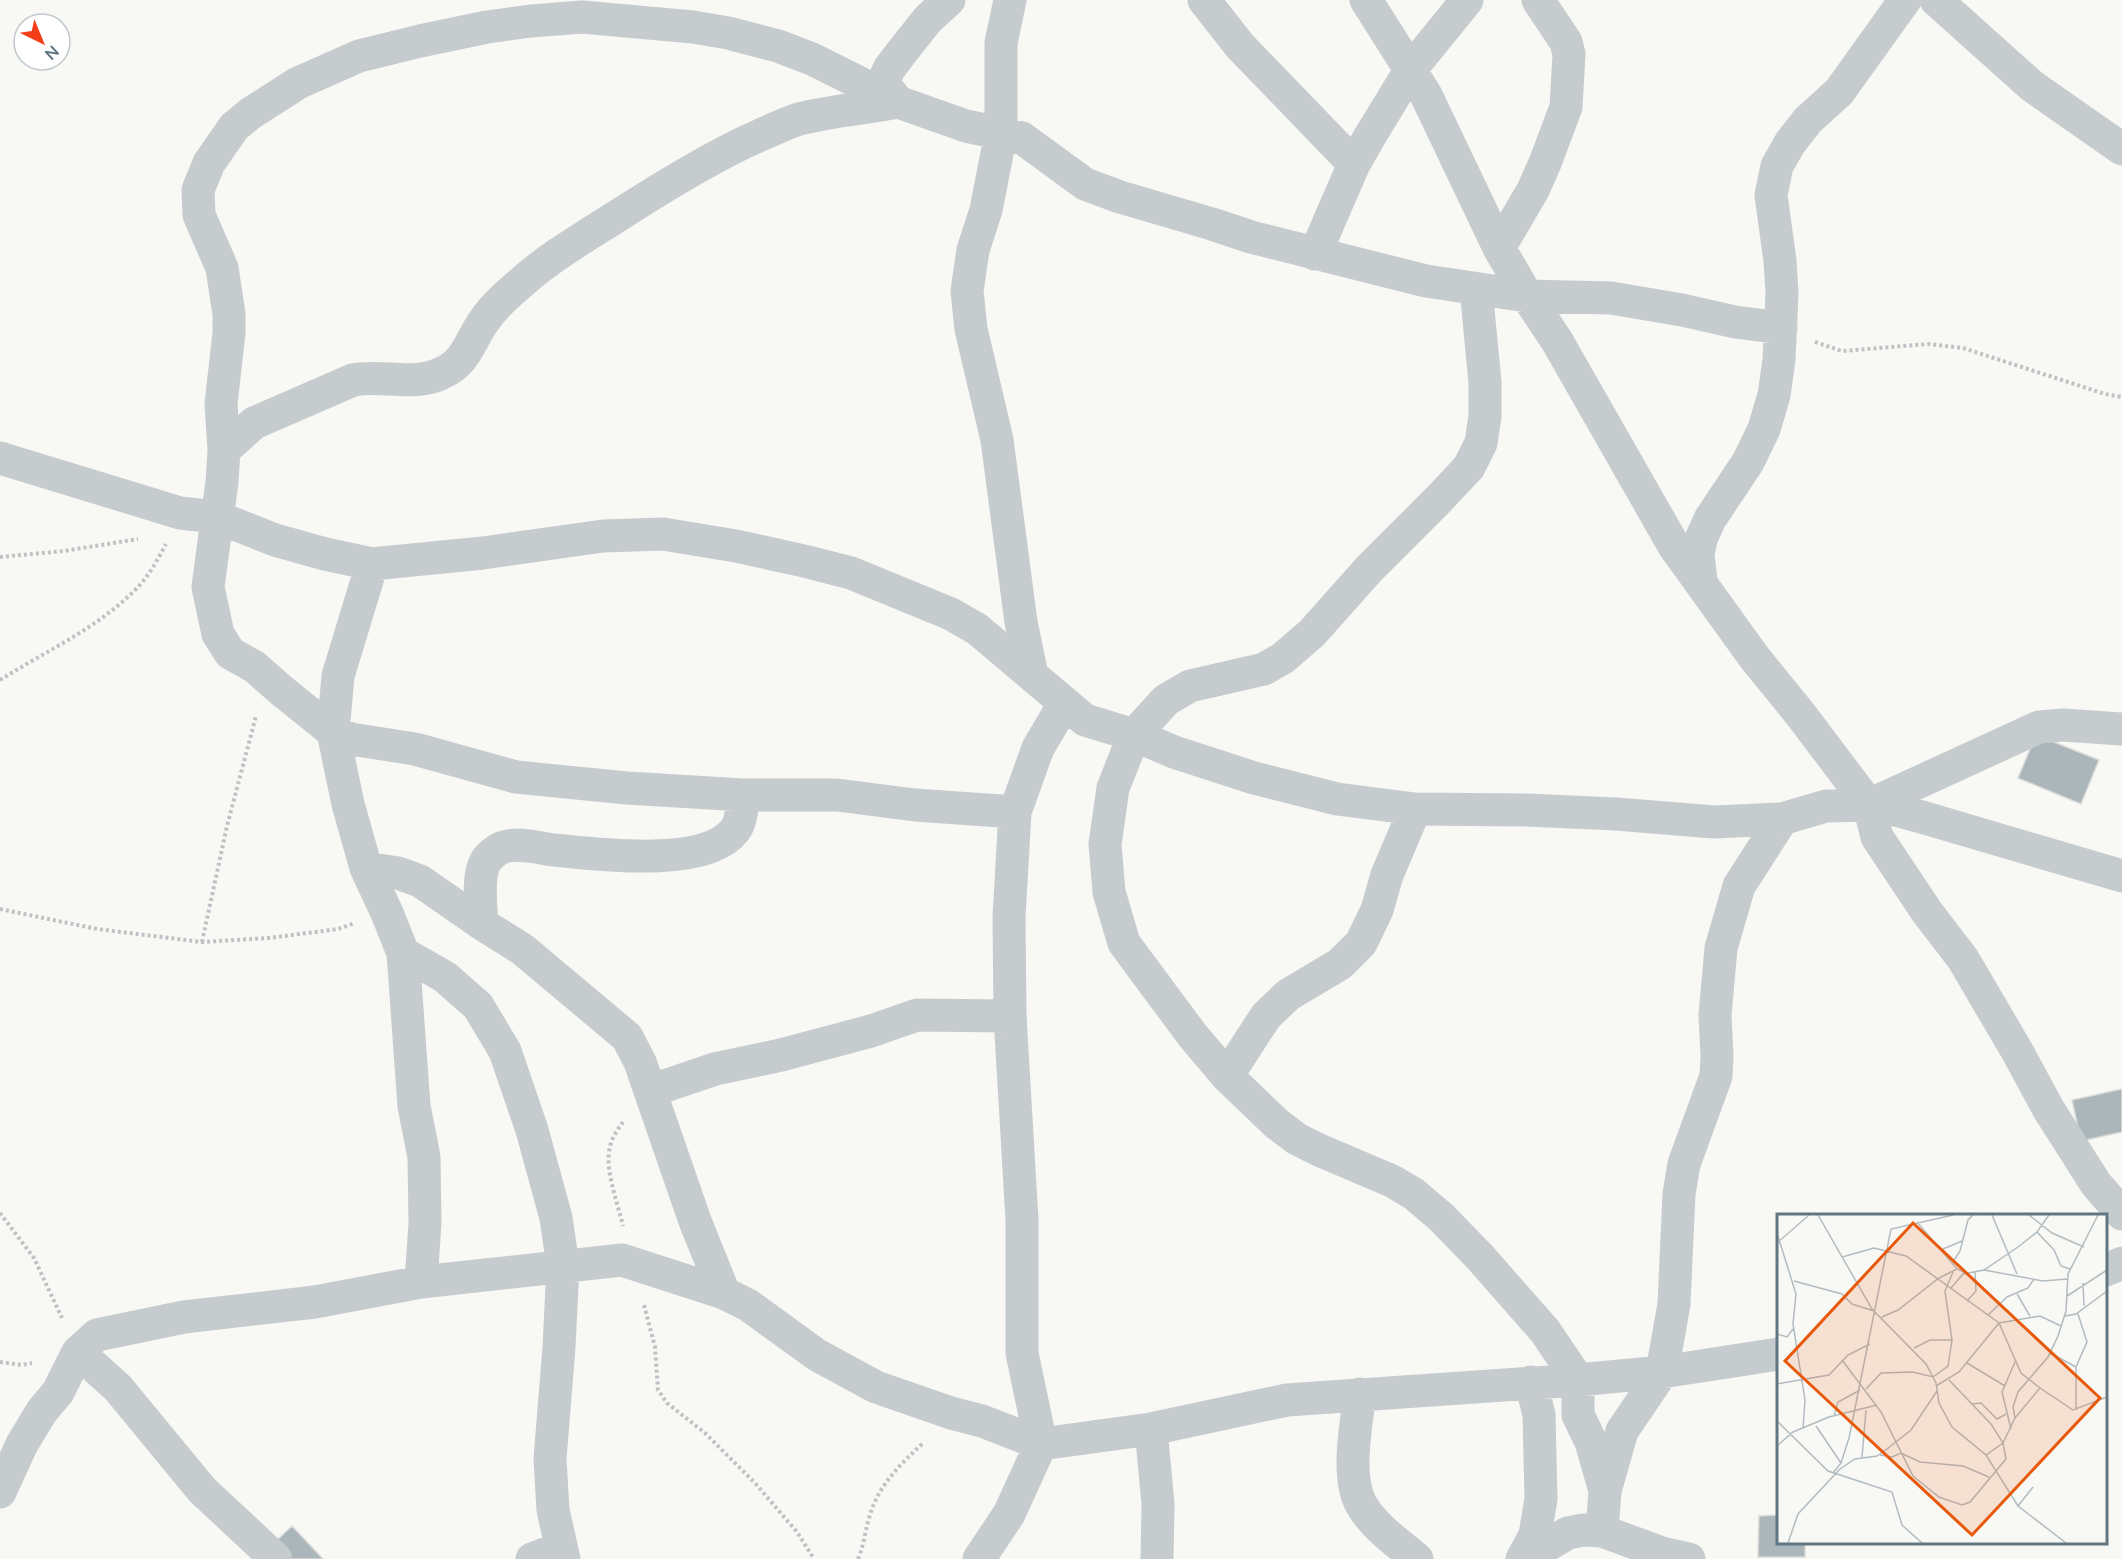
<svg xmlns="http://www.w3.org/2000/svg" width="2122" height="1559" font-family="Mulish,sans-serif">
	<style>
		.building { fill: #abb6bb; stroke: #dadad8; stroke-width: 1.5 }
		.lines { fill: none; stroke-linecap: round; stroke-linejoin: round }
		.path { stroke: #bfc2c4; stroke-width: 4; stroke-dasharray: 3 3; stroke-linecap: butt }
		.minor { stroke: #c6cbce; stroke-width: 33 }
		.inset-road { fill: none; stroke: #b2bcc0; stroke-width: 1.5 }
		.view { fill: #e8590c; fill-opacity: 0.15; stroke: #e8590c; stroke-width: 3 }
		.inset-edge { fill: none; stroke: #607683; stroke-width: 3 }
	</style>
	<rect width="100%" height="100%" fill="#f8f8f5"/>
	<path class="building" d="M2036 735 2099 760 2081 804 2018 778Z
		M2122 1089V1132L2081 1141 2072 1100Z
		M1778 1515V1542H1805V1557H1758L1759 1516Z
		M292 1526 323 1559H289L274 1543Z"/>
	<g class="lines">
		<path class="path" d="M1815 342 1842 351 1929 344 1963 348 2105 394 2122 397
			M0 557 64 551 138 539
			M0 680C46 651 100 627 138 587 150 574 158 559 166 544
			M0 909 97 929 202 942 269 938 338 929 355 923
			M202 942 227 826 256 716
			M623 1122C618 1129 612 1137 610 1147 604 1168 618 1204 623 1226
			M0 1213 34 1258 62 1318
			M644 1305 655 1347 658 1390 667 1403 705 1433 755 1483 797 1532 814 1559
			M0 1362 22 1365 32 1363
			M858 1559C864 1545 865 1531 869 1518 878 1485 900 1465 924 1442"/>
		<path class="minor" d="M1010 0 1001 43V133L986 210 973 250 967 291 971 329 997 440 1021 622 1032 675
			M1204 0 1240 46 1354 164
			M1366 0 1426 95 1499 248 1527 296 1557 341 1674 546 1754 657 1801 715 1869 805 1877 837 1927 912 1963 959 2017 1051 2049 1110 2096 1184 2122 1214
			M1936 0 2032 86 2122 149
			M1499 248 1533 190 1545 163 1566 107 1569 54 1566 42 1538 0
			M1315 254 1354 164 1370 136 1411 69 1467 0
			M1476 289 1485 382V416L1481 443 1469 467 1438 500 1369 569 1312 633 1283 658 1264 669 1190 686 1166 700 1134 735 1113 788 1105 844 1109 892 1124 943 1193 1036 1227 1076 1277 1124 1297 1139 1319 1150 1392 1181 1414 1194 1441 1217 1479 1256 1545 1331 1578 1380V1415L1591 1442 1605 1491
			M224 450 254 423 353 380C381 374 415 387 442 373 467 362 470 340 484 321 494 306 508 294 522 282 549 258 581 239 611 220 655 192 698 165 745 142 763 134 781 125 799 119 831 111 866 108 898 102L883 83 889 69 901 53 928 19 949 0
			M0 458 180 513 217 517 275 540 325 554 372 564 483 553 603 536 663 534 736 546 804 561 851 573 951 614 977 629 1085 720 1134 735 1174 752 1254 778 1337 799 1415 809 1527 810 1616 814 1714 822 1782 819 1826 806 1869 805 1889 808 1925 818 2122 876
			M372 564 338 676 333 732 348 804 366 868 387 913 403 953 414 1106 424 1157 425 1223 421 1282
			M1701 581 1698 555 1701 539 1710 519 1748 462 1764 429 1774 395 1779 360 1782 293 1780 261 1771 195 1777 166 1790 143 1808 120 1839 92 1905 0
			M1869 805 2039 727 2063 725 2122 729
			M1015 812 915 805 837 795H743L627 788 516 777 415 749 351 739 333 732 281 690 255 667 230 653 218 634 208 587 222 482 224 450 221 404 229 333V314L222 268 199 215 198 190 209 163 234 127 251 113 298 83 359 56 420 41 487 27 531 21 582 17 693 27 728 33 778 46 812 59 898 102 966 126 1022 138 1085 184 1120 197 1212 224 1251 237 1426 281 1527 296 1611 298 1682 310 1735 322 1781 328
			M366 868 398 873 420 881 482 924 522 949 627 1037 640 1062 695 1221 724 1293
			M482 924C481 907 476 870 489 857 492 854 499 848 504 847 518 842 539 848 554 850 597 854 706 869 735 830 742 821 742 806 743 795
			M403 953 445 977 478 1006 505 1051 532 1130 556 1218 563 1266 559 1347 550 1459 553 1510 564 1559
			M1227 1076 1266 1016 1288 995 1340 964 1361 943 1377 910 1387 875 1415 809
			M650 1091 715 1069 781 1055 871 1031 917 1015 1010 1016
			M2106 1270 2122 1263
			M78 1352 118 1388 202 1490 276 1559
			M1360 1394C1356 1424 1346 1477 1361 1504 1373 1526 1398 1543 1417 1559
			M1151 1429 1158 1504 1157 1559
			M0 1492 22 1444 42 1411 58 1392 78 1352 97 1335 184 1317 315 1302 421 1282 622 1260 724 1293 748 1305 817 1355 876 1387 951 1413 982 1421 1041 1444 1151 1429 1287 1400 1578 1380 1662 1372 1778 1354
			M1602 1531 1605 1491 1622 1431 1662 1372 1674 1304 1679 1194 1684 1164 1716 1076 1717 1056 1715 1015 1721 948 1739 886 1782 819
			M532 1559 561 1548
			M979 1559 1009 1514 1041 1444 1022 1353V1220L1010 1016 1009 917 1015 812 1038 748 1064 704
			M1522 1559 1535 1535 1541 1499 1539 1415 1531 1382
			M1524 1559 1568 1533 1583 1530 1602 1531 1662 1553 1689 1559"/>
	</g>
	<g transform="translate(1777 1214)">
		<rect width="330" height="330" fill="#f8f8f5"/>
		<path class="inset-road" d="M41 1 95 95 149 150 159 169 162 189 175 213 209 241 241 292 289 329M215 1 240 60M252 1 275 19 307 33M140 8 180 55 189 59M260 18 277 36 284 52 293 55M0 19 19 80 16 110 28 186 26 215M0 29 32 1M166 35 185 27M65 43 97 34 129 42 222 109 244 159 263 174 296 196 330 183M176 48 183 37 191 6 196 1M207 56 266 67 290 65M17 67 65 80 75 90 97 97M306 69 307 92M174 74 186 60 207 56 241 33 260 18 272 1M240 80 253 102M290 82 330 56M190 87 199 77 198 57M211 101 230 83 251 74 257 65M288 102 299 100 330 77M105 103 121 96 162 64 180 55M0 120 10 123 16 115M137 134 153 126H175M273 139 299 153M65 146 104 198 136 262 162 283 185 291 193 288 229 245 226 229 214 210 172 166M190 149 228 172M0 170 52 161 71 141 93 130M159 172 182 158 222 109 263 102 284 112M89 175 104 159 136 158 156 163 171 152 175 126 168 77 176 58M195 190 204 189 220 205 229 200M299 196V153L310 128 301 100M57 202 61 188 83 176M238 204 236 193 241 178 271 143 281 122 289 97 291 60 321 1M0 207 51 257 115 278 125 311 145 329M39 212 64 249M234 215 225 178 238 148M0 232 16 218 52 203 100 191M103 241 115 243 124 239 143 248 186 252 212 263M209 241 226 229 238 204 263 174M85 243 89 196M56 259 64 249 72 224 114 15 176 1M241 292 256 273M11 329 21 300 63 255 78 245 100 242 110 235 134 216 160 177"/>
		<path class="view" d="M136 9 323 184 195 321 8 147Z"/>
		<rect width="330" height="330" class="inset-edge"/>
	</g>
	<g transform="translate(42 42) rotate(137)"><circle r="28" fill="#ffffff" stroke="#bfc8cd" stroke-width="1.5"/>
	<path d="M0-4.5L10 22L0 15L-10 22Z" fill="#f43d19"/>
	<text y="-9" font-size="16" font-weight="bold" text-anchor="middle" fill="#607683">N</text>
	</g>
</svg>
